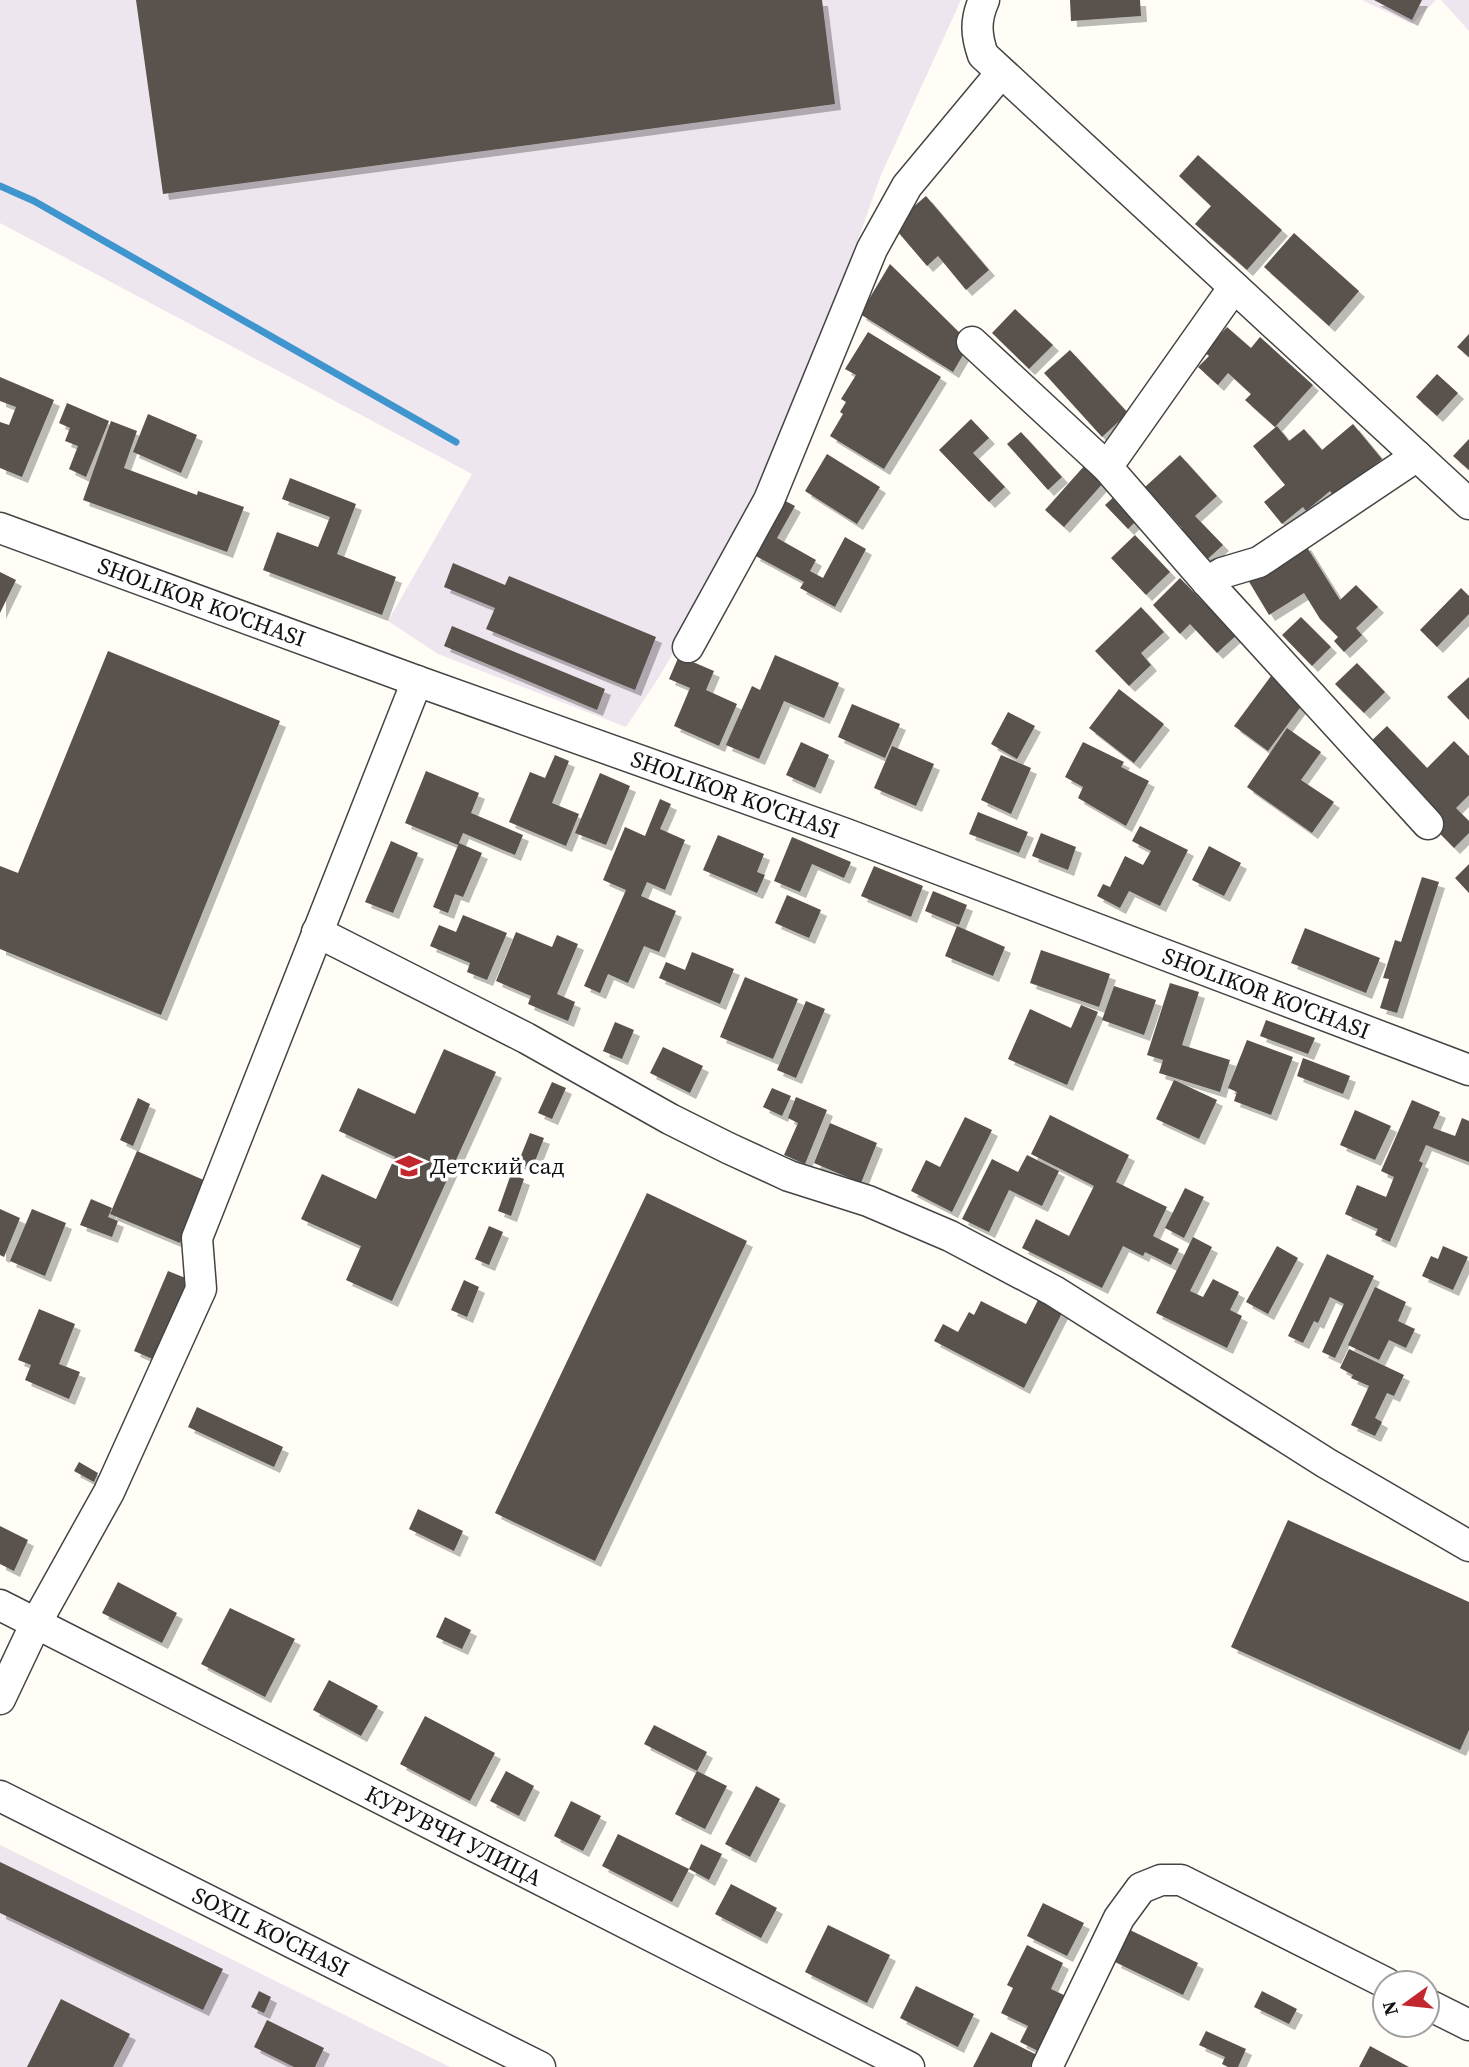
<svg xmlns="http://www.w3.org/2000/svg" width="1469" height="2067" font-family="'Source Serif 4',serif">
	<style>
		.industrial { fill: #eee6ef }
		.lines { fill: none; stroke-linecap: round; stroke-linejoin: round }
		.stream { stroke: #3f96cf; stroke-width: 7 }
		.building { fill: #5a524d; filter: url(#shadow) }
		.minor-casing { stroke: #444; stroke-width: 33 }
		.minor { stroke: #fff; stroke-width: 30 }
		.labels { text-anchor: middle; stroke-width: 7; stroke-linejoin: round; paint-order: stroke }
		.street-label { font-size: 23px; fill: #111; stroke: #fff }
		.poi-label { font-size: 23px; fill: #111; stroke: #fff; text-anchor: start }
	</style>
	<defs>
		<filter id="shadow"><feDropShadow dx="6" dy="6" stdDeviation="0" flood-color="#0004"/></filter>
	</defs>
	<rect width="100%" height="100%" fill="#fffdf5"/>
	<path class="industrial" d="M0 0H961L881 175 770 487 659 677 626 727 438 654 388 621 472 474 0 223Z
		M1362 0H1436L1412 24Z
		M1441 0H1469V31Z
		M0 1845 450 2067H0Z"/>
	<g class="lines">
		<path class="stream" d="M0 186 34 201 456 442"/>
	</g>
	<path class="building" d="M136 0H822L835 104 163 194Z
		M1070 0H1140L1141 16 1071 21Z
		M1374 0H1422L1412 20Z
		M1198 155 1282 230 1247 270 1195 224 1211 206 1179 176Z
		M926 196 989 270 966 290 938 256 927 266 892 225Z
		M1294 233 1359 291 1329 326 1264 267Z
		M890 264 970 343 953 372 860 314Z
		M1015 309 1053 345 1029 369 992 333Z
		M1227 327 1251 348 1260 337 1313 385 1275 427 1245 400 1251 394 1228 373 1218 385 1198 367 1209 356 1204 352Z
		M868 332 941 377 884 469 830 436 843 414 840 412 846 402 841 399 856 375 845 369Z
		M1469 334V357L1457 347Z
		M1070 350 1128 413 1102 437 1044 373Z
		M1437 374 1458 393 1437 416 1416 397Z
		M0 377 54 400 22 477 0 468V422L9 425 16 407 0 401Z
		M67 403 109 421 86 477 69 469 78 446 65 441 70 428 59 423Z
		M148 414 197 435 181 473 133 452Z
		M971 419 989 438 973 453 1005 487 989 502 939 450Z
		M111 421 137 431 124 468 197 495 198 491 244 507 227 552 83 500Z
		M1353 424 1382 459 1335 498 1330 491 1306 511 1303 507 1282 524 1264 502 1285 485 1253 446 1277 426 1289 441 1304 429 1322 450Z
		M1021 432 1062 477 1048 490 1007 444Z
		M1469 439V470L1453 456Z
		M827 454 880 487 857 524 805 491Z
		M1180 455 1217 496 1195 516 1223 545 1200 566 1173 536 1182 528 1145 487Z
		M1085 465 1104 482 1064 527 1045 510Z
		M290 478 356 504 337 554 396 577 382 615 263 570 277 532 318 547 330 517 282 499Z
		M1117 494 1139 518 1128 529 1105 505Z
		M778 497 795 506 777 538 816 560 810 571 823 578 845 537 866 549 835 607 800 588 804 582 754 555Z
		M1135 535 1170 572 1146 595 1111 558Z
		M1305 544 1340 600 1356 585 1378 607 1356 628 1362 635 1344 652 1334 641 1338 637 1320 619 1304 593 1269 615 1248 580Z
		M453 563 505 585 509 576 656 637 635 690 486 629 495 608 444 587Z
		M0 572 16 580 0 613Z
		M1180 578 1206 605 1210 600 1240 632 1217 653 1190 624 1180 634 1153 605Z
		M1461 588 1469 596V614L1437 647 1420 630Z
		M1141 607 1164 632 1141 653 1151 665 1129 686 1095 651Z
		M1301 617 1331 647 1312 666 1282 635Z
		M452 626 605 689 597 710 444 646Z
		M108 651 280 721 161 1015 0 949V866L18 873Z
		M775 655 839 683 824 718 784 701 759 759 726 745 752 686 760 690Z
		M679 656 714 671 706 690 737 704 719 746 674 726 690 688 669 679Z
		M1357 663 1385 692 1364 713 1335 684Z
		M1271 676 1305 701 1268 751 1234 726Z
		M1469 677V720L1447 697Z
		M1119 689 1164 724 1134 763 1089 728Z
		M852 704 900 724 885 758 838 737Z
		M1008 712 1035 726 1017 759 991 744Z
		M1387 726 1427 768 1454 741 1469 756V795L1456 808 1469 821V833L1454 848 1400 793 1367 745Z
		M1287 728 1321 752 1301 780 1334 802 1312 833 1247 787Z
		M801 742 829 755 815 788 786 775Z
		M1083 742 1124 762 1121 767 1149 781 1126 826 1078 798 1083 787 1065 777Z
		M892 746 934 764 916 806 874 788Z
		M555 755 569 761 552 803 579 814 566 846 509 822 530 772 545 778Z
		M1001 755 1031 768 1011 814 981 800Z
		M426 771 479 793 471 813 523 835 515 855 463 833 458 845 405 823Z
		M600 773 630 786 606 845 575 833Z
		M660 799 671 804 660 829 685 840 665 890 647 882 641 896 676 911 659 952 644 946 628 983 608 974 600 993 584 986 626 890 603 880 625 827 645 836Z
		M978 812 1028 832 1019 853 969 834Z
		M1140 826 1188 850 1160 906 1129 891 1120 908 1097 896 1103 884 1110 887 1125 856 1143 865 1151 851 1132 841Z
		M1041 833 1076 847 1068 870 1032 856Z
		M718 835 764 854 757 872 765 875 757 893 703 870Z
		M792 837 851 862 844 878 812 864 800 892 774 881Z
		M391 841 418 853 393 913 365 902Z
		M459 843 482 853 463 897 455 894 448 913 433 907Z
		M1209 846 1241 863 1224 896 1192 880Z
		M1469 864V893L1455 878Z
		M874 866 923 886 911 917 861 896Z
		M1422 877 1439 882 1397 1013 1380 1008 1389 979 1383 978 1395 940 1401 942Z
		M933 891 967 905 959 925 925 911Z
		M787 895 821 910 809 938 775 923Z
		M463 915 507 933 487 980 467 972 470 963 430 946 439 925 456 932Z
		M957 926 1005 947 993 976 945 956Z
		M1305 928 1380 958 1366 993 1291 963Z
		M516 932 552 947 557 935 578 944 557 994 575 1002 568 1021 528 1004 531 996 496 981Z
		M1041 950 1110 974 1099 1007 1030 983Z
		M692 952 734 969 720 1004 659 978 666 962 685 970Z
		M745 977 798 999 773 1059 720 1037Z
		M1170 983 1199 992 1182 1045 1230 1060 1220 1092 1159 1073 1163 1060 1147 1055Z
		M1114 986 1156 1000 1144 1035 1102 1020Z
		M806 1001 825 1009 796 1078 777 1070Z
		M1081 1005 1098 1012 1067 1085 1008 1059 1030 1009 1071 1028Z
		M1266 1020 1315 1038 1308 1054 1260 1036Z
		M615 1022 634 1030 622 1059 603 1051Z
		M1247 1040 1293 1057 1271 1115 1234 1101 1237 1092 1228 1088Z
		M663 1047 703 1066 690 1093 650 1073Z
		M444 1049 496 1072 392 1301 346 1280 361 1246 301 1219 322 1174 376 1199 395 1157 339 1131 358 1088 415 1114Z
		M1303 1058 1350 1076 1343 1094 1297 1076Z
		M1174 1080 1217 1100 1199 1139 1156 1119Z
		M552 1082 566 1088 552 1119 538 1113Z
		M772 1088 791 1096 782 1116 763 1107Z
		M796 1097 827 1110 805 1164 784 1155 798 1123 788 1118Z
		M138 1098 150 1104 133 1146 120 1140Z
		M1412 1100 1440 1112 1433 1128 1455 1136 1462 1118 1469 1121V1162L1426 1145 1419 1161 1423 1163 1390 1242 1375 1235 1378 1229 1345 1214 1357 1185 1386 1197 1394 1177 1381 1171Z
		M1355 1110 1391 1126 1375 1160 1340 1145Z
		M1050 1115 1129 1155 1116 1182 1167 1207 1153 1236 1179 1249 1171 1265 1145 1252 1143 1256 1123 1246 1102 1288 1022 1248 1036 1219 1069 1236 1094 1186 1031 1154Z
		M965 1117 992 1130 952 1212 911 1191 926 1160 940 1167Z
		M830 1123 877 1143 861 1183 814 1163Z
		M530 1133 544 1138 532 1169 518 1163Z
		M137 1151 206 1181 180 1243 110 1214Z
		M1027 1155 1059 1171 1042 1206 1009 1190 989 1232 962 1219 992 1159 1018 1172Z
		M511 1174 524 1179 511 1216 498 1211Z
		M1185 1188 1204 1197 1184 1238 1165 1228Z
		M647 1193 747 1241 595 1561 495 1513Z
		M91 1199 112 1208 108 1217 118 1221 112 1237 80 1225Z
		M0 1209 20 1218 4 1257 0 1255Z
		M32 1209 66 1223 45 1276 10 1261Z
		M489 1226 503 1232 489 1265 475 1259Z
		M1193 1237 1212 1247 1190 1291 1203 1297 1213 1279 1239 1292 1230 1310 1242 1316 1227 1348 1156 1313Z
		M1277 1246 1298 1258 1268 1314 1246 1302Z
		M1443 1246 1468 1257 1453 1290 1422 1276 1431 1256 1438 1259Z
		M1327 1254 1374 1276 1335 1358 1322 1352 1344 1304 1330 1297 1318 1323 1314 1321 1303 1343 1288 1336Z
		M168 1271 188 1279 155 1360 134 1351Z
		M464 1280 479 1287 467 1317 451 1310Z
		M1375 1287 1406 1302 1398 1321 1415 1329 1406 1348 1389 1340 1379 1360 1348 1345Z
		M1038 1300 1062 1313 1024 1388 934 1341 943 1324 958 1332 969 1312 974 1315 981 1301 1026 1324Z
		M39 1309 75 1324 59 1364 80 1372 69 1399 25 1380 31 1365 18 1360Z
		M1349 1349 1404 1375 1394 1396 1387 1393 1375 1418 1382 1422 1375 1436 1351 1425 1369 1386 1351 1378 1353 1375 1340 1368Z
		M197 1407 283 1447 274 1467 188 1427Z
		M79 1462 98 1473 94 1482 74 1471Z
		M418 1509 463 1531 454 1551 409 1529Z
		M1288 1520 1469 1602V1730L1460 1750 1231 1647Z
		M0 1526 28 1540 14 1571 0 1564Z
		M118 1582 177 1613 162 1643 102 1613Z
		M230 1608 295 1639 265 1697 201 1664Z
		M445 1617 471 1630 462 1649 436 1637Z
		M329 1680 378 1706 361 1736 313 1710Z
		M425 1716 495 1753 470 1801 400 1764Z
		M654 1725 707 1752 697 1771 644 1744Z
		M506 1771 534 1786 519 1816 490 1801Z
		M697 1771 727 1786 705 1829 675 1814Z
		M756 1786 780 1799 750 1857 725 1844Z
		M571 1801 601 1816 583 1851 554 1836Z
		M618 1834 689 1869 672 1902 602 1866Z
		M701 1844 722 1854 709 1880 689 1869Z
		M0 1862 223 1969 203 2010 0 1913Z
		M731 1884 777 1908 761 1938 715 1914Z
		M1043 1903 1084 1923 1067 1956 1027 1936Z
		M828 1925 890 1955 867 2003 805 1972Z
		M1130 1930 1198 1963 1183 1995 1115 1962Z
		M1027 1945 1063 1963 1051 1989 1066 1996 1038 2051 1020 2042 1028 2026 1001 2013 1013 1988 1007 1985Z
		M916 1986 974 2014 958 2047 900 2018Z
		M259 1991 271 1997 264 2013 251 2007Z
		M1262 1991 1297 2009 1289 2024 1254 2007Z
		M61 1999 130 2034 113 2067H27Z
		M267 2020 324 2048 315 2067H294L254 2047Z
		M1206 2031 1246 2049 1238 2067H1228L1222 2064 1225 2057 1199 2045Z
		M991 2032 1037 2055 1030 2067H973Z
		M1370 2046 1409 2067H1359Z"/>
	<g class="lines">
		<g class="minor-casing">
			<g id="minor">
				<path d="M984 0C975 20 976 35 983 55L1469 504"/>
				<path d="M972 342 1107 467 1207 582 1428 824"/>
				<path d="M1107 467 1234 287"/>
				<path id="s1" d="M0 528 417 681 846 834 1469 1070"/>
				<path d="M1207 582 1222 573 1259 562 1417 456"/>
				<path d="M688 647 769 500 872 249 907 186 1001 73"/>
				<path d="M317 932 526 1038 670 1119 728 1148 789 1176 868 1201 950 1236 1054 1291 1326 1463 1469 1546"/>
				<path id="s2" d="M0 1605 909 2067"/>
				<path d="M0 1699 36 1623 109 1492 201 1289 197 1238 417 681"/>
				<path id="s3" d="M0 1796 540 2067"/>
				<path d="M1427 2004 1469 2025"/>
				<path d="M1047 2067 1119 1918 1141 1888 1161 1880H1181L1386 1983"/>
			</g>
		</g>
		<use href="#minor" class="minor"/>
	</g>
	<defs>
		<g id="school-bare" transform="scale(2.1)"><path d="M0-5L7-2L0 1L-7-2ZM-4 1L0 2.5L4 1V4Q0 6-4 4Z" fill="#c4262e" stroke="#fff" stroke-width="2.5" paint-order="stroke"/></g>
	</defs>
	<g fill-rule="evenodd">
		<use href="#school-bare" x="409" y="1166"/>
	</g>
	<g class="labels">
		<g class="street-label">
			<text dy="8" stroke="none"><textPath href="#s1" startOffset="215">SHOLIKOR KO'CHASI</textPath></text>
			<text dy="8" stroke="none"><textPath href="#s1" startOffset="782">SHOLIKOR KO'CHASI</textPath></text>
			<text dy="8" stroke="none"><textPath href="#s1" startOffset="1349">SHOLIKOR KO'CHASI</textPath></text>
			<text dy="8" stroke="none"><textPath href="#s2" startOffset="509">КУРУВЧИ УЛИЦА</textPath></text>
			<text dy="8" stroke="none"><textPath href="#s3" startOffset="303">SOXIL KO'CHASI</textPath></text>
		</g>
		<g class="poi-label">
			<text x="430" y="1174">Детский сад</text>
		</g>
	</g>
	<g transform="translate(1406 2004) rotate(255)"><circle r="33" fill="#ffffff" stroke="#a0a0a0" stroke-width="2"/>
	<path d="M0-5L12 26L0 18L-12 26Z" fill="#c4262e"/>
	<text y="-10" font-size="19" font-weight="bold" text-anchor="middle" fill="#111111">N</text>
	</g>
</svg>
